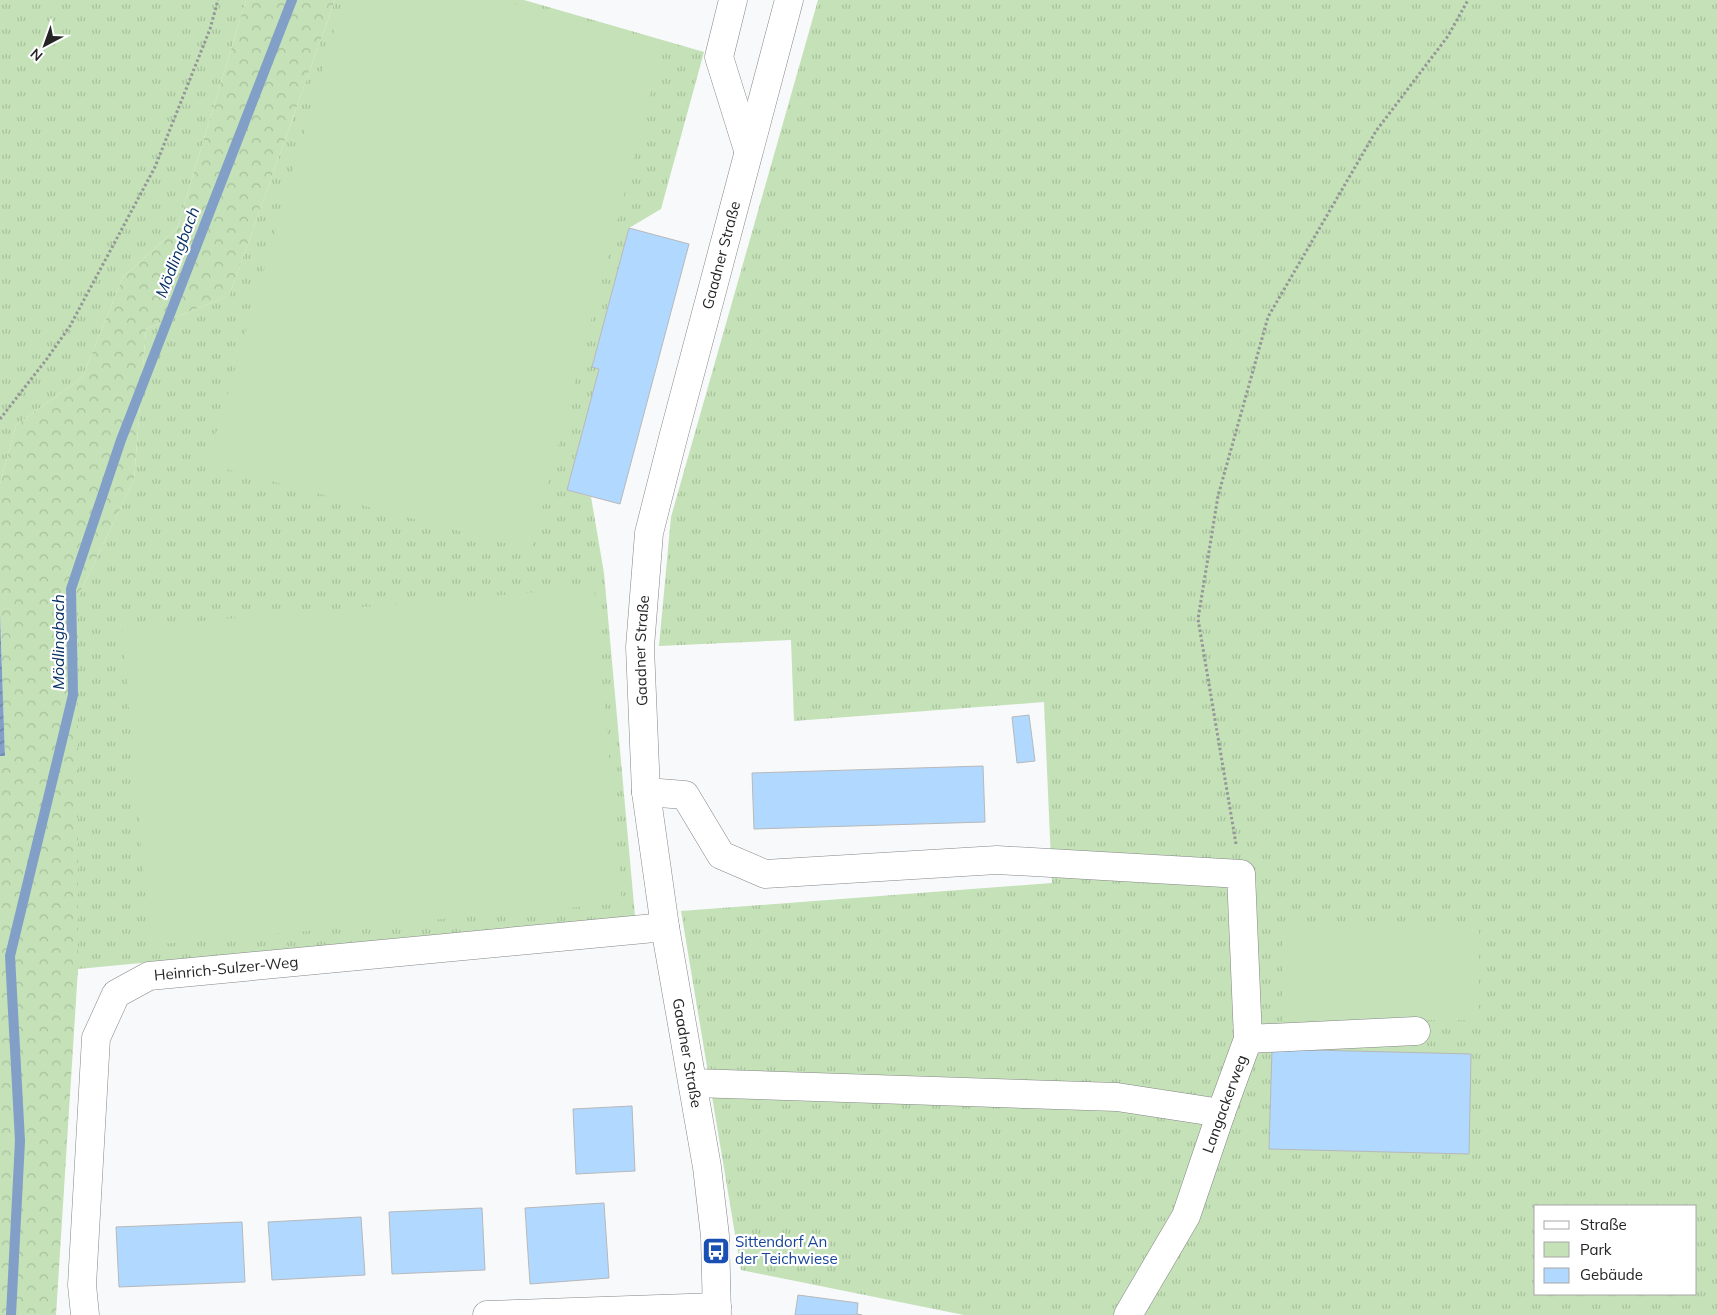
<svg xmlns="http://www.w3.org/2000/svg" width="1717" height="1315" font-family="Mulish,sans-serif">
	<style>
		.grass { fill: url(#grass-tufts); fill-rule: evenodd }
		.forest { fill: url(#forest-crowns) }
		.park { fill: #c4e1b7 }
		.water { fill: url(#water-waves) }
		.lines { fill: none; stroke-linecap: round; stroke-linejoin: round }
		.stream { stroke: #819fc7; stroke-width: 10 }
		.building { fill: #b1d8ff; stroke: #b7b8ba }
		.minor-casing { stroke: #848687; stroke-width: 29 }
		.path { stroke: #959697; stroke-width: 3; stroke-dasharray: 2.5 2.5; stroke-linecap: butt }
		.minor { stroke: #fff; stroke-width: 28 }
		.labels { text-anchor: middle; stroke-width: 4.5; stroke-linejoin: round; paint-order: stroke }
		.street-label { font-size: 15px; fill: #252526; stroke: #fff }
		.transit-label { font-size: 15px; fill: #164399; stroke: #fff; text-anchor: start }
		.water-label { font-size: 16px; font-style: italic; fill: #083264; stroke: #fff }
	</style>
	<defs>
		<pattern id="grass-tufts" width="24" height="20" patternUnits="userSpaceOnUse" patternTransform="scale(1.25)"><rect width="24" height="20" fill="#c4e1b7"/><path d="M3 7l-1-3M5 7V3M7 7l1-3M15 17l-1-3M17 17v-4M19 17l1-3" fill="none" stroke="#a8c19d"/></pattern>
		<pattern id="forest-crowns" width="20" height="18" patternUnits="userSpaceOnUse" patternTransform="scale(1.25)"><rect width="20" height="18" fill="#c4e1b7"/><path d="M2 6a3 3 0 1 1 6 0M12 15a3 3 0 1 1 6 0" fill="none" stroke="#a8c19d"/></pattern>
		<pattern id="water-waves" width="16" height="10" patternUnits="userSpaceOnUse" patternTransform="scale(1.25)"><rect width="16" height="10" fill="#819fc7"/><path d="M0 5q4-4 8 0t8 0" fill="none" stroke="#6981a1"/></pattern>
	</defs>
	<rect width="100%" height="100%" fill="#f8f9fb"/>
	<path class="grass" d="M0 0H246L177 228 123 277 82 378 16 425 0 484Z
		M335 0H524L704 52 661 209 629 228 592 367 599 369 567 490 591 497 604 573 635 916 78 969V597L134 480 146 329 229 296Z
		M818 0H1717V1315H964L741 1270 681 911 1052 883 1044 702 794 721 791 640 659 646 671 517ZM1536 1206H1696V1294H1536Z"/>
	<path class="forest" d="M246 0H335L229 296 146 329 134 480 78 597V969L56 1315H0V756H5L0 614V484L16 425 82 378 123 277 177 228Z"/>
	<path class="park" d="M343 0H499L664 42 531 550 207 464Z
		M594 587 622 903 150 945 122 628Z
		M1282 927H1479V1020L1282 1021Z"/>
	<path class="water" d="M0 614 5 756H0Z"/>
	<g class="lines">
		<path class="stream" d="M11 1315 20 1141 10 956 73 695 71 589 121 440 292 0"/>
	</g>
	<path class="building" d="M629 228 689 244 620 504 567 490 599 369 592 367Z
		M1029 715 1035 761 1017 763 1012 717Z
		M983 766 985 822 754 829 752 773Z
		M1272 1049 1471 1054 1469 1154 1269 1149Z
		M632 1106 635 1171 576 1174 573 1109Z
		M604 1203 609 1278 530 1284 525 1208Z
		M482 1208 485 1270 392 1274 389 1212Z
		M361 1217 365 1275 272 1280 268 1222Z
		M242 1222 245 1282 119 1287 116 1227Z
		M798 1295 858 1303 857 1314 862 1315H795Z"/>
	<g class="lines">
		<g class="minor-casing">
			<g id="minor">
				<path d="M733 0 719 57 748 150"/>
				<path d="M646 792 685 795 721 855 765 874 997 860 1241 874 1248 1039 1221 1113 1186 1216 1128 1315"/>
				<path d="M1248 1039 1416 1031"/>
				<path d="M693 1083 1117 1097 1221 1113"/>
				<path id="s1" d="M85 1315 82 1285 96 1038 116 994 149 976 665 927"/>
				<path d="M487 1315 717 1307"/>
				<path id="s2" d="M717 1315 715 1236 707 1167 665 927 646 792 640 647 649 533 673 438 789 0"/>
			</g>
		</g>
		<path class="path" d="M0 419 46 360 70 326 155 167 210 29 218 0
			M1236 844 1198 619 1218 496 1268 317 1376 131 1448 36 1468 0"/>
		<use href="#minor" class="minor"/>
	</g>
	<defs>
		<g id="bus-square" transform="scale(1.4375)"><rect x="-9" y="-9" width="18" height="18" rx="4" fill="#1a4fb4" stroke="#fff"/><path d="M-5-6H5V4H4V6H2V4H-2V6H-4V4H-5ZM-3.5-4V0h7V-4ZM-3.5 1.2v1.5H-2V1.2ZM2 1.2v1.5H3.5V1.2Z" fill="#fff"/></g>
	</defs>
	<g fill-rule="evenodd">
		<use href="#bus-square" x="716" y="1251"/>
	</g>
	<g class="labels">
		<g class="street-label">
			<text dy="5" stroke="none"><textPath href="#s2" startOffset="1075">Gaadner Straße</textPath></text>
			<text dy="5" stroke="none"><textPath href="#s2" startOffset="670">Gaadner Straße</textPath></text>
			<text dy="5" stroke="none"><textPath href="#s1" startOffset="441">Heinrich-Sulzer-Weg</textPath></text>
			<text transform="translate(687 1053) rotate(80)" y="5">Gaadner Straße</text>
			<text transform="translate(1225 1104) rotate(-70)" y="5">Langackerweg</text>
		</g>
		<g class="transit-label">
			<text x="735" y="1247">Sittendorf An<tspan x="735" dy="17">der Teichwiese</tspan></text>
		</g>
		<g class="water-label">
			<text transform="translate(177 252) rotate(-69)" y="6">Mödlingbach</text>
			<text transform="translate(58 642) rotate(-90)" y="6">Mödlingbach</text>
		</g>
	</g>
	<rect x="1534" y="1205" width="162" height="90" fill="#ffffff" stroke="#a8a8a8"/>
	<rect x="1544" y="1221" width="25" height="8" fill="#ffffff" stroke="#a8a8a8"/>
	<text x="1580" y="1230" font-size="15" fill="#252526">Straße</text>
	<rect x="1544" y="1242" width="25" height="15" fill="#c4e1b7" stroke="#a8a8a8"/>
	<text x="1580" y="1255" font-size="15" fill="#252526">Park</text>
	<rect x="1544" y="1268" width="25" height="15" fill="#b1d8ff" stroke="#a8a8a8"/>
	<text x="1580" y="1280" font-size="15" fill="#252526">Gebäude</text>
	<g transform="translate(45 45) rotate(221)" stroke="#ffffff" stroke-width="4" paint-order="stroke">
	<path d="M0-4L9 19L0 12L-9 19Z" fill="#252526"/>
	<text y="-8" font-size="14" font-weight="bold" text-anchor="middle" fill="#252526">N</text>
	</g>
</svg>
